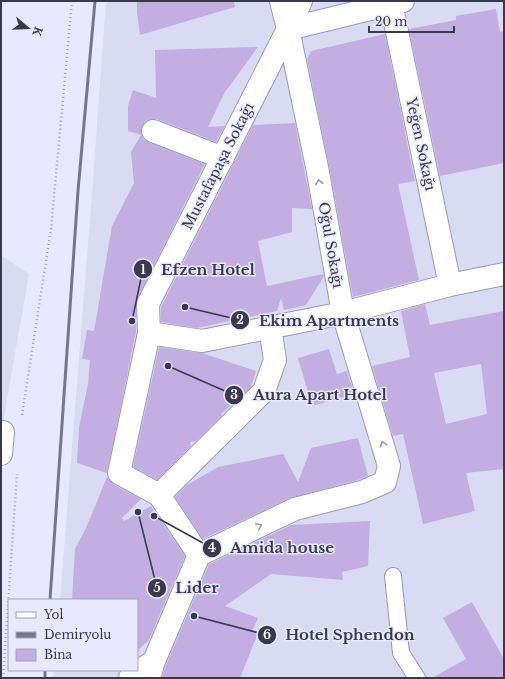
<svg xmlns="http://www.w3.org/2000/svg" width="505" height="679" font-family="'Libre Baskerville',serif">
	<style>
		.built { fill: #d9dbf3 }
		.building { fill: #c2aee1; fill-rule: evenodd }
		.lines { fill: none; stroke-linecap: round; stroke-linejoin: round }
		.lane-casing { stroke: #9598ca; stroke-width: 18 }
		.street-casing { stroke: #9598ca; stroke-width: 24 }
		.path { stroke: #a2a3b9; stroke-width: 2.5; stroke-dasharray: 1 3; stroke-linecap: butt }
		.lane { stroke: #fff; stroke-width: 16 }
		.street { stroke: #fff; stroke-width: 22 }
		.rail { stroke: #75768c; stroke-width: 3 }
		.oneway { stroke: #9c9ca6 }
		.labels { text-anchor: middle; stroke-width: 3; stroke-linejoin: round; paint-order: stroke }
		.street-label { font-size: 14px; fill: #38394e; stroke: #e8e9ff }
		.leader { fill: none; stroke: #38394e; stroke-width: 1.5 }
		.callout-dot { fill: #38394e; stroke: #e8e9ff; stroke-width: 1.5 }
		.mark-label { font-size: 12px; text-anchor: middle; font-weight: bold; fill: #fff }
		.callout-label { font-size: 15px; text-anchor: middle; font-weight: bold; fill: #38394e; stroke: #e8e9ff; stroke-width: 3; stroke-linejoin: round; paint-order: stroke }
	</style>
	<rect width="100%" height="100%" fill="#e8e9ff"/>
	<path class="built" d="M106 1H504V678H53L54 670H137V600H60L92 193Z
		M1 255 29 274 1 434Z"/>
	<path class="building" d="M137 1H234L235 7 140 35 137 13Z
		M496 9 500 32 504 31V163L440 176 409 29 456 20V16Z
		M385 34 415 181 398 184 419 280 353 297 329 165 307 59 311 51Z
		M258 47 225 92 208 127 225 126 216 142 157 119H151L145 121 142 126 141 133 143 139 148 142 205 164 137 299 136 304V332L107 473 77 463 79 427 88 384 90 360 82 359 87 330 94 331 112 226 134 183 131 152 141 135 128 131V106L133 90 156 98 155 50Z
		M295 123 312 209 292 208V232L258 241 267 286 323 274 324 276 306 305 284 310 281 298 277 311 197 328 161 322V307L253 125Z
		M425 304 430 325 504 311V469L466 473 475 511 423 524 403 434 393 436 372 366 410 357 401 311ZM481 364 487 414 446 424 434 373Z
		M159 347 202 353 256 371 251 387 221 414 222 415 196 441 190 442 191 446 157 480 133 467Z
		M329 349 337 374 347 371 354 394 312 406 298 358Z
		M358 438 368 476 358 480 290 498 203 539 175 497 187 485 218 467 283 454 298 482 311 448Z
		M107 477 113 484 141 499 122 518 124 521 151 506 185 556 149 640 137 651V600H72L75 549 86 528Z
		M370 521 368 566 342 572 343 580 271 574 225 606 258 618 252 631 258 633 240 678H162L166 665 209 564 291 525Z
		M472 602 504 659V678H432L466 659 443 618Z"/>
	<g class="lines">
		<g class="lane-casing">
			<path id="lane" d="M393 576 401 653 417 678"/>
		</g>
		<g class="street-casing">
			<path id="street" d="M391 3 450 285
				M288 29 403 1
				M153 131 223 158
				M149 333 202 341 343 313 450 285 504 274
				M1 454 3 432
				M159 495 264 391 275 360 270 327
				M199 555 159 495 119 473 149 333 148 304 288 29 301 1
				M130 678 154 661
				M149 678 154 661 199 555 295 509 362 492 385 482 389 466 343 313 317 167 288 29 281 1"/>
		</g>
		<path class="path" d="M22 415 51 229 72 1
			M3 678 17 474"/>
		<use href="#lane" class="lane"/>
		<use href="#street" class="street"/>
		<path class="rail" d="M50 600 78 191 95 1
			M45 678V670"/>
	</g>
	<defs><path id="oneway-chevron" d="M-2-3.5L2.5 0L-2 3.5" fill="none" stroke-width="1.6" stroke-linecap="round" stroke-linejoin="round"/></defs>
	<g class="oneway">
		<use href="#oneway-chevron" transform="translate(319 182) rotate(-100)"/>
		<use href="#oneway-chevron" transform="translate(383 444) rotate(-107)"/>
		<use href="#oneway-chevron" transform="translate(259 526) rotate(-26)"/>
	</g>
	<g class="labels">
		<g class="street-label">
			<text transform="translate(421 144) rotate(78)" y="5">Yeğen Sokağı</text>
			<text transform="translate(218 166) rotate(-63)" y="5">Mustafapaşa Sokağı</text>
			<text transform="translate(331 245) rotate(80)" y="5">Oğul Sokağı</text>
		</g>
	</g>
	<path class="leader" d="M132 321L143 269M185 307L240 320M168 366L234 395M154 516L212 548M138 512L157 588M194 616L267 635"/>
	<g class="callout-dot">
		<circle cx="132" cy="321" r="4"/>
		<circle cx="185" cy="307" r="4"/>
		<circle cx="168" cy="366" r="4"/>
		<circle cx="154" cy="516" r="4"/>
		<circle cx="138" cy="512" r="4"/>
		<circle cx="194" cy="616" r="4"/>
		<circle cx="143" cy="269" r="10"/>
		<circle cx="240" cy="320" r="10"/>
		<circle cx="234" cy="395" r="10"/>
		<circle cx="212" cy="548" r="10"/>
		<circle cx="157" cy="588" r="10"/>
		<circle cx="267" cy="635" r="10"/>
	</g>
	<g class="mark-label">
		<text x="143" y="274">1</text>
		<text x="240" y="324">2</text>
		<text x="234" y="399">3</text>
		<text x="212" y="552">4</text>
		<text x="157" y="592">5</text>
		<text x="267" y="639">6</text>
	</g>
	<g class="callout-label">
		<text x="208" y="275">Efzen Hotel</text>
		<text x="329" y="326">Ekim Apartments</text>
		<text x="320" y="400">Aura Apart Hotel</text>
		<text x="282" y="553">Amida house</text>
		<text x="197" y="593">Lider</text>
		<text x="350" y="640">Hotel Sphendon</text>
	</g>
	<rect width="505" height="679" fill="none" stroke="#38394e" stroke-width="4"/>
	<rect x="8" y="599" width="130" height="72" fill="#e8e9ff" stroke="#a2a3b8"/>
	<rect x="16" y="612" width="20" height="6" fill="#ffffff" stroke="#a2a3b8"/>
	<text x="44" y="619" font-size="12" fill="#38394e">Yol</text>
	<rect x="16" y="632" width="20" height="6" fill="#75768c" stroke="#a2a3b8"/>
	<text x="44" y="639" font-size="12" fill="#38394e">Demiryolu</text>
	<rect x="16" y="649" width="20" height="12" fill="#c2aee1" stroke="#a2a3b8"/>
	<text x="44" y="659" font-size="12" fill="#38394e">Bina</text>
	<g transform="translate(28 28) rotate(109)" stroke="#e8e9ff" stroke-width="3" paint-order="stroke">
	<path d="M0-3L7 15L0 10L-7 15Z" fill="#38394e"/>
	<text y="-6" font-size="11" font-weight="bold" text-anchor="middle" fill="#38394e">K</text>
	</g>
	<path d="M369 26v6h85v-6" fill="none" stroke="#38394e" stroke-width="2"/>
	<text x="375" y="26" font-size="12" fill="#38394e" stroke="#e8e9ff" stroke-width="3" paint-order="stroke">20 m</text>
</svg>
